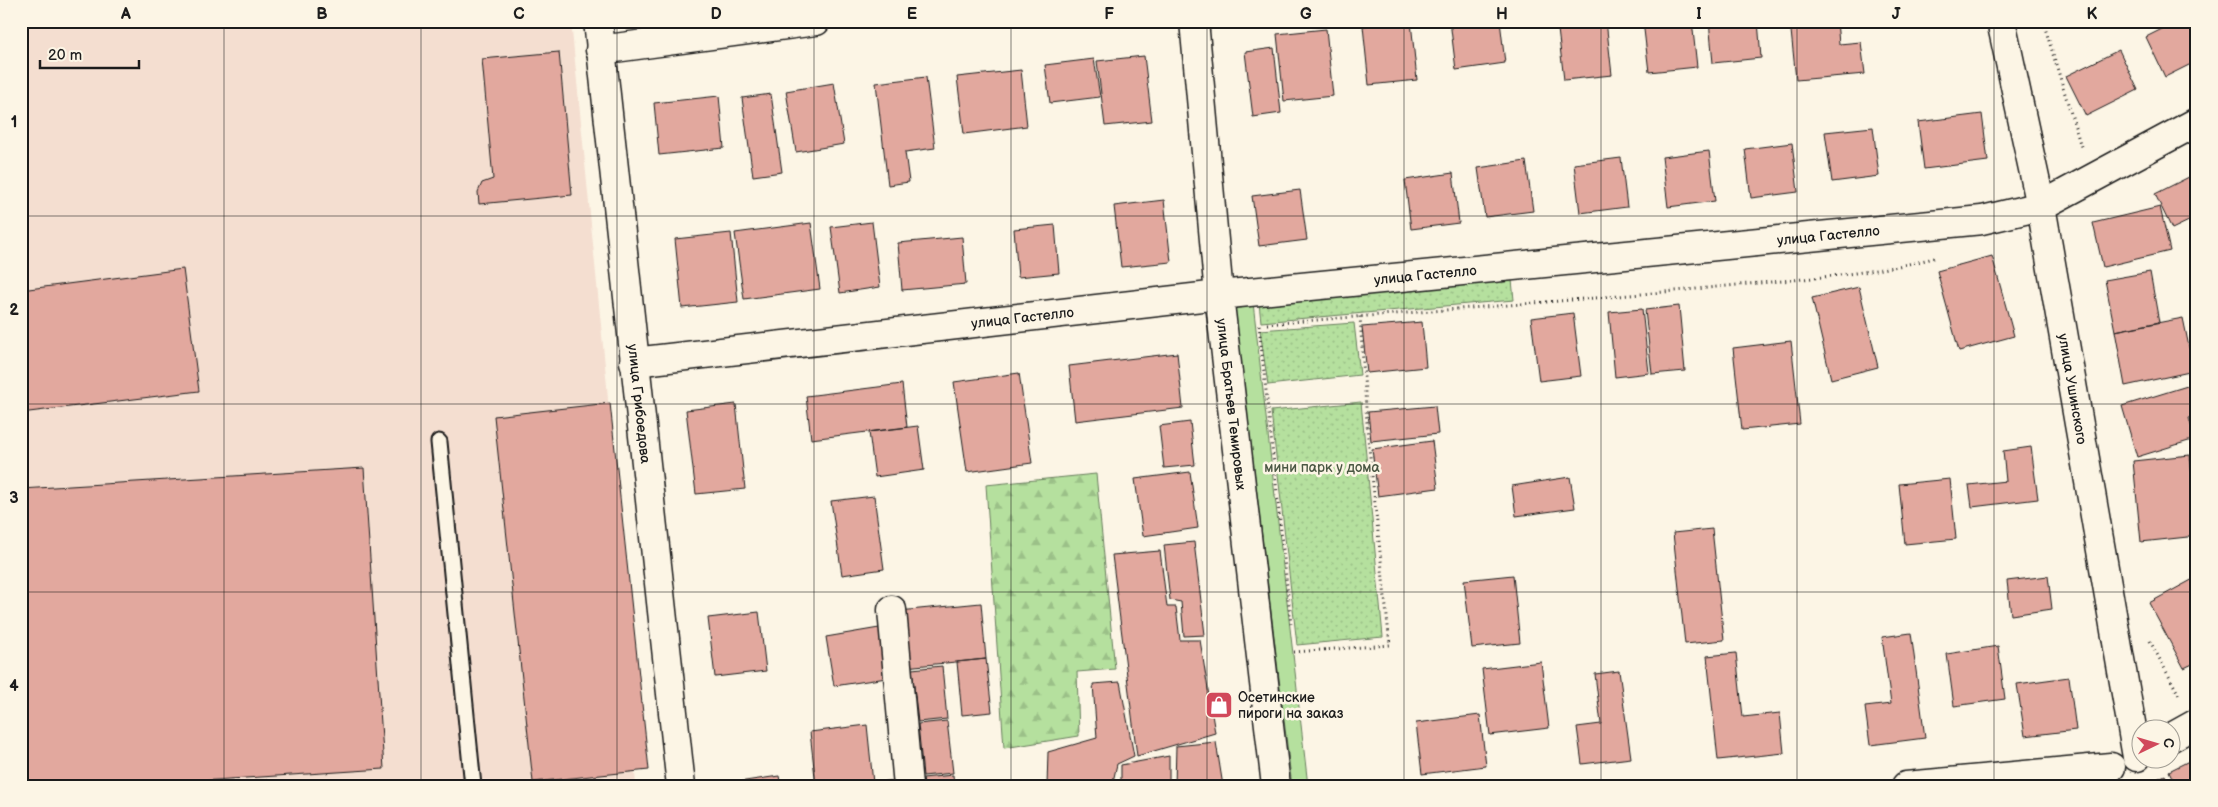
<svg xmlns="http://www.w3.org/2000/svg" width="2218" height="807" font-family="'Balsamiq Sans',sans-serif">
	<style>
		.built { fill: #f4ded0 }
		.green { fill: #b5e09e; stroke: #687e5d }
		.forest { fill: url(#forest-firs); stroke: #687e5d }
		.park { fill: url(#park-dots); stroke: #687e5d }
		.building { fill: #e2a89e; stroke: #1c1c1c }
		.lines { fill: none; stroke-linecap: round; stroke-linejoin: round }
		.lane-casing { stroke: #1c1c1c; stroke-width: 19 }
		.street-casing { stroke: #1c1c1c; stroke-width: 31 }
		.secondary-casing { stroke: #1c1c1c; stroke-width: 31 }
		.path { stroke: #1c1c1c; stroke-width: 3; stroke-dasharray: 1 4; stroke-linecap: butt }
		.lane { stroke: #fcf5e5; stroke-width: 15 }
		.street { stroke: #fcf5e5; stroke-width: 28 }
		.secondary { stroke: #fcf5e5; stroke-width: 28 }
		.grid { fill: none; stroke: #1c1c1c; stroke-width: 1; stroke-opacity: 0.55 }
		.labels { text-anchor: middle; stroke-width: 5; stroke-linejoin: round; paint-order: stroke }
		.street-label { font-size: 14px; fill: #1c1c1c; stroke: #fcf5e5 }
		.park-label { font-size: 14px; fill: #4a5743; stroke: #fcf5e5 }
		.poi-label { font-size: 14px; fill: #1c1c1c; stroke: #fcf5e5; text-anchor: start }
		.neatline { fill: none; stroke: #1c1c1c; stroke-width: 2 }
		.grid-label { font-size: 16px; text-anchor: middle; font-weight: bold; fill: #1c1c1c }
	</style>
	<defs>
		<pattern id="forest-firs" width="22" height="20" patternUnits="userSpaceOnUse" patternTransform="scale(1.25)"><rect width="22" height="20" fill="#b5e09e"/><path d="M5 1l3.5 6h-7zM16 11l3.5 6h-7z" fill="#9bc088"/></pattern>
		<pattern id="park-dots" width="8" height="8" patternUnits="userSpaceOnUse" patternTransform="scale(1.25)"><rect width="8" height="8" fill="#b5e09e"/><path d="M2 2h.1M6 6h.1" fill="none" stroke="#9bc088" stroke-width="1.8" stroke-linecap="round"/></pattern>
	</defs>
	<rect width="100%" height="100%" fill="#fcf5e5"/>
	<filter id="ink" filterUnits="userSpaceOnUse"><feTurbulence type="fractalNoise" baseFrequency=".02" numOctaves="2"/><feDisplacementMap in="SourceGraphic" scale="10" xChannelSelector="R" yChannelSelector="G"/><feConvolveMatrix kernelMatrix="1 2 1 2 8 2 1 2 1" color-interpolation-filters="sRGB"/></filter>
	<g filter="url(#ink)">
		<path class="built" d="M21 21H571L607 386 636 786H21Z"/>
		<path class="green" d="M1252 294 1308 786H1292L1233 296Z"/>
		<path class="forest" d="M1096 474 1115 669 1077 672 1079 736 1004 748 986 485Z"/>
		<path class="park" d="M1511 270 1514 300 1261 322 1258 293Z
			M1354 323 1360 375 1268 385 1260 330Z
			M1361 402 1383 637 1297 645 1271 411Z"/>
		<path class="building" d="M1450 21H1500L1505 63 1456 70Z
			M1557 21H1606L1612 75 1564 80Z
			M1643 21H1692L1697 67 1649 72Z
			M1709 21H1758L1761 58 1713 63Z
			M1790 21H1837L1839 44 1861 42 1865 74 1796 80Z
			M2178 21H2197V61L2165 77 2146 37Z
			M1411 22 1417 80 1369 85 1363 26Z
			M1326 29 1333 96 1284 101 1277 34Z
			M1274 48 1281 113 1253 117 1245 52Z
			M2119 50 2138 90 2086 116 2066 76Z
			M559 52 572 195 479 204 478 192 482 183 493 179 482 59Z
			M1144 56 1152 121 1105 126 1097 61Z
			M1094 59 1100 97 1050 103 1045 65Z
			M1021 70 1027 126 964 134 957 77Z
			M926 77 935 148 905 152 909 182 888 185 876 83Z
			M834 83 844 144 796 152 786 91Z
			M771 94 782 172 753 176 742 98Z
			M719 96 724 148 659 155 654 103Z
			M1982 114 1988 161 1924 169 1918 122Z
			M1873 127 1879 176 1832 182 1825 132Z
			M1792 143 1798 192 1751 198 1745 149Z
			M1709 151 1715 201 1668 207 1662 157Z
			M1621 158 1627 207 1580 213 1574 164Z
			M1526 161 1533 211 1485 217 1478 168Z
			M1453 173 1459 223 1411 229 1405 180Z
			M2197 173V217L2172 229 2155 194Z
			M1300 190 1307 240 1259 246 1252 196Z
			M1164 200 1171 262 1121 267 1114 206Z
			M2160 207 2170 251 2103 267 2093 223Z
			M872 222 880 287 840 293 831 227Z
			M811 223 820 289 744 299 735 233Z
			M1055 225 1059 273 1018 277 1014 229Z
			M731 233 738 302 682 308 675 239Z
			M962 237 966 284 902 290 898 243Z
			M1992 256 2014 336 1959 351 1937 271Z
			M183 269 199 391 21 413V290Z
			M2150 272 2159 322 2115 331 2105 280Z
			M1859 287 1878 367 1831 379 1812 298Z
			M1679 306 1685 371 1652 374 1645 310Z
			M1642 309 1649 373 1615 377 1609 312Z
			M1573 313 1581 376 1539 381 1531 318Z
			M2183 318 2194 371 2125 386 2115 331Z
			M1422 322 1426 367 1367 373 1362 327Z
			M1791 341 1800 424 1742 430 1733 348Z
			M1177 353 1183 408 1075 421 1069 366Z
			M1019 373 1032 463 967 472 954 382Z
			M2197 383V416L2189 418 2195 439 2137 457 2122 406Z
			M902 384 907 427 811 439 806 396Z
			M610 403 649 770 533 782 494 416Z
			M736 404 745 489 696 494 686 410Z
			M1435 406 1438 434 1371 441 1368 412Z
			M1190 422 1195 465 1164 468 1159 426Z
			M918 426 924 470 875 477 869 432Z
			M1432 441 1438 488 1378 496 1372 449Z
			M2031 447 2038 499 1972 507 1969 485 2006 481 2003 451Z
			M2190 455 2197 536 2141 542 2133 461Z
			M364 468 384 769 122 786H21V489Z
			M1190 472 1198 528 1143 536 1135 479Z
			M1570 477 1575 508 1516 516 1512 486Z
			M1950 479 1956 539 1905 544 1899 484Z
			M874 496 884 569 842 575 831 501Z
			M1712 529 1724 640 1685 644 1673 533Z
			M1194 542 1205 635 1184 636 1181 602 1170 600 1164 545Z
			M1160 551 1167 607H1176L1180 640H1200L1215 733 1137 756 1112 555Z
			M1513 575 1520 643 1472 648 1464 580Z
			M2048 576 2052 609 2011 615 2007 581Z
			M2197 577V662L2184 668 2149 603Z
			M981 603 986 659 905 667 899 611Z
			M759 612 766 671 715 677 708 618Z
			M885 627 893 677 834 686 826 637Z
			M1911 633 1925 738 1870 745 1865 707 1891 704 1882 637Z
			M1998 646 2005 699 1954 706 1947 654Z
			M1736 653 1743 717 1780 713 1784 753 1718 760 1707 656Z
			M986 659 992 712 962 715 957 662Z
			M1541 662 1549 728 1490 735 1482 669Z
			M942 666 947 719 918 722 912 669Z
			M1619 671 1631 758 1582 764 1577 727 1601 724 1595 674Z
			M2069 677 2076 730 2025 736 2017 684Z
			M1120 682 1134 756 1117 764 1112 786H1047L1048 752 1097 738 1093 684Z
			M1480 715 1486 766 1422 774 1416 723Z
			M947 721 953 773 923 776 918 724Z
			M867 725 873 783 903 779 904 786H816L810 732Z
			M1216 742 1223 786H1175L1176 746Z
			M1169 756V786H1121V765Z
			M2197 757V786H2176L2169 771Z
			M953 775 954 786H924L923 778Z
			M2165 775 2170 786H2143Z
			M779 776 781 786H725V784Z"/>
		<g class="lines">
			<g class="lane-casing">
				<path id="lane" d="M439 442 473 786"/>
			</g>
			<g class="street-casing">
				<g id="street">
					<path id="s1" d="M598 21 681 786"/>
					<path id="s2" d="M2001 21 2041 206 2137 757"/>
					<path d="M600 50 816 21"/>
					<path id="s3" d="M634 362 1219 295 1982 220 2041 206 2197 122"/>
					<path d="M892 610 908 786"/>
					<path d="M2170 738 2197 723"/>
					<path d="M1906 786 2111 767"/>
				</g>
			</g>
			<g class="secondary-casing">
				<g id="secondary">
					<path id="s4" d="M1194 21 1219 295 1276 786"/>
				</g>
			</g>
			<path class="path" d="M2043 21 2082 150
				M1267 324C1413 312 1560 302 1707 288 1783 280 1860 277 1934 258
				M1259 325 1291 624
				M2150 641 2180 697
				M1294 652 1390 645 1368 438 1360 316"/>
			<use href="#lane" class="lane"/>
			<use href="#street" class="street"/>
			<use href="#secondary" class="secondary"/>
		</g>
	</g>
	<path class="grid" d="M224 21V786M421 21V786M617 21V786M814 21V786M1011 21V786M1207 21V786M1404 21V786M1601 21V786M1797 21V786M1994 21V786M21 216H2197M21 404H2197M21 592H2197"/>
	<defs>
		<g id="shop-square" transform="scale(1.4375)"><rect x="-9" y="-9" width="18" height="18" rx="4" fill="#d1495b" stroke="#fcf5e5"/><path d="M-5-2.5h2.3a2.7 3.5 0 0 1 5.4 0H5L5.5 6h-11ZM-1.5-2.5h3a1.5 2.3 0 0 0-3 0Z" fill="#fff"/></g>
	</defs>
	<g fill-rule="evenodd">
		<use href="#shop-square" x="1219" y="705"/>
	</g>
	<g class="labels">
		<g class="street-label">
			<text dy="5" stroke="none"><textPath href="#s3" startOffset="1201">улица Гастелло</textPath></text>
			<text dy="5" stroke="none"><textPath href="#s3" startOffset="796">улица Гастелло</textPath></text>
			<text dy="5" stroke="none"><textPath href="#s3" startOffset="391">улица Гастелло</textPath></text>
			<text dy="5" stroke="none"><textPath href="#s2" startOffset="375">улица Ушинского</textPath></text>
			<text dy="5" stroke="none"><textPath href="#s1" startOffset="385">улица Грибоедова</textPath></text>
			<text dy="5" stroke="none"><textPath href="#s4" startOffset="385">улица Братьев Темировых</textPath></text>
		</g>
		<g class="park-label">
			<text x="1322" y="472">мини парк у дома</text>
		</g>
		<g class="poi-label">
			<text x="1238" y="702">Осетинские<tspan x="1238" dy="16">пироги на заказ</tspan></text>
		</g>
	</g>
	<rect width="2218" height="807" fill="none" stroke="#fcf5e5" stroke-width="55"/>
	<g transform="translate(2156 744) rotate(85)"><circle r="24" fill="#fcf5e5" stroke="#a29e95"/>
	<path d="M0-4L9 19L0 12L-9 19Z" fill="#d1495b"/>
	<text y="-8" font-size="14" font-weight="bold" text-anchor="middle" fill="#1c1c1c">С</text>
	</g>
	<path d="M40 60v8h99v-8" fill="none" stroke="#1c1c1c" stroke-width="2.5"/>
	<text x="48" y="60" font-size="15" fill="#1c1c1c" stroke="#fcf5e5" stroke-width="4" paint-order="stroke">20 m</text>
	<rect x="28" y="28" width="2162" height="752" class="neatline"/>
	<g class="grid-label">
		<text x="126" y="19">A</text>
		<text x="322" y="19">B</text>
		<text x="519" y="19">C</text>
		<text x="716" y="19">D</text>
		<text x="912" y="19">E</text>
		<text x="1109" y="19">F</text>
		<text x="1306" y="19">G</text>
		<text x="1502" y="19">H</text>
		<text x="1699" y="19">I</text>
		<text x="1896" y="19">J</text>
		<text x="2092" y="19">K</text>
		<text x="14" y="127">1</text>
		<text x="14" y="315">2</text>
		<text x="14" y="503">3</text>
		<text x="14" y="691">4</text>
	</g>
</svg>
